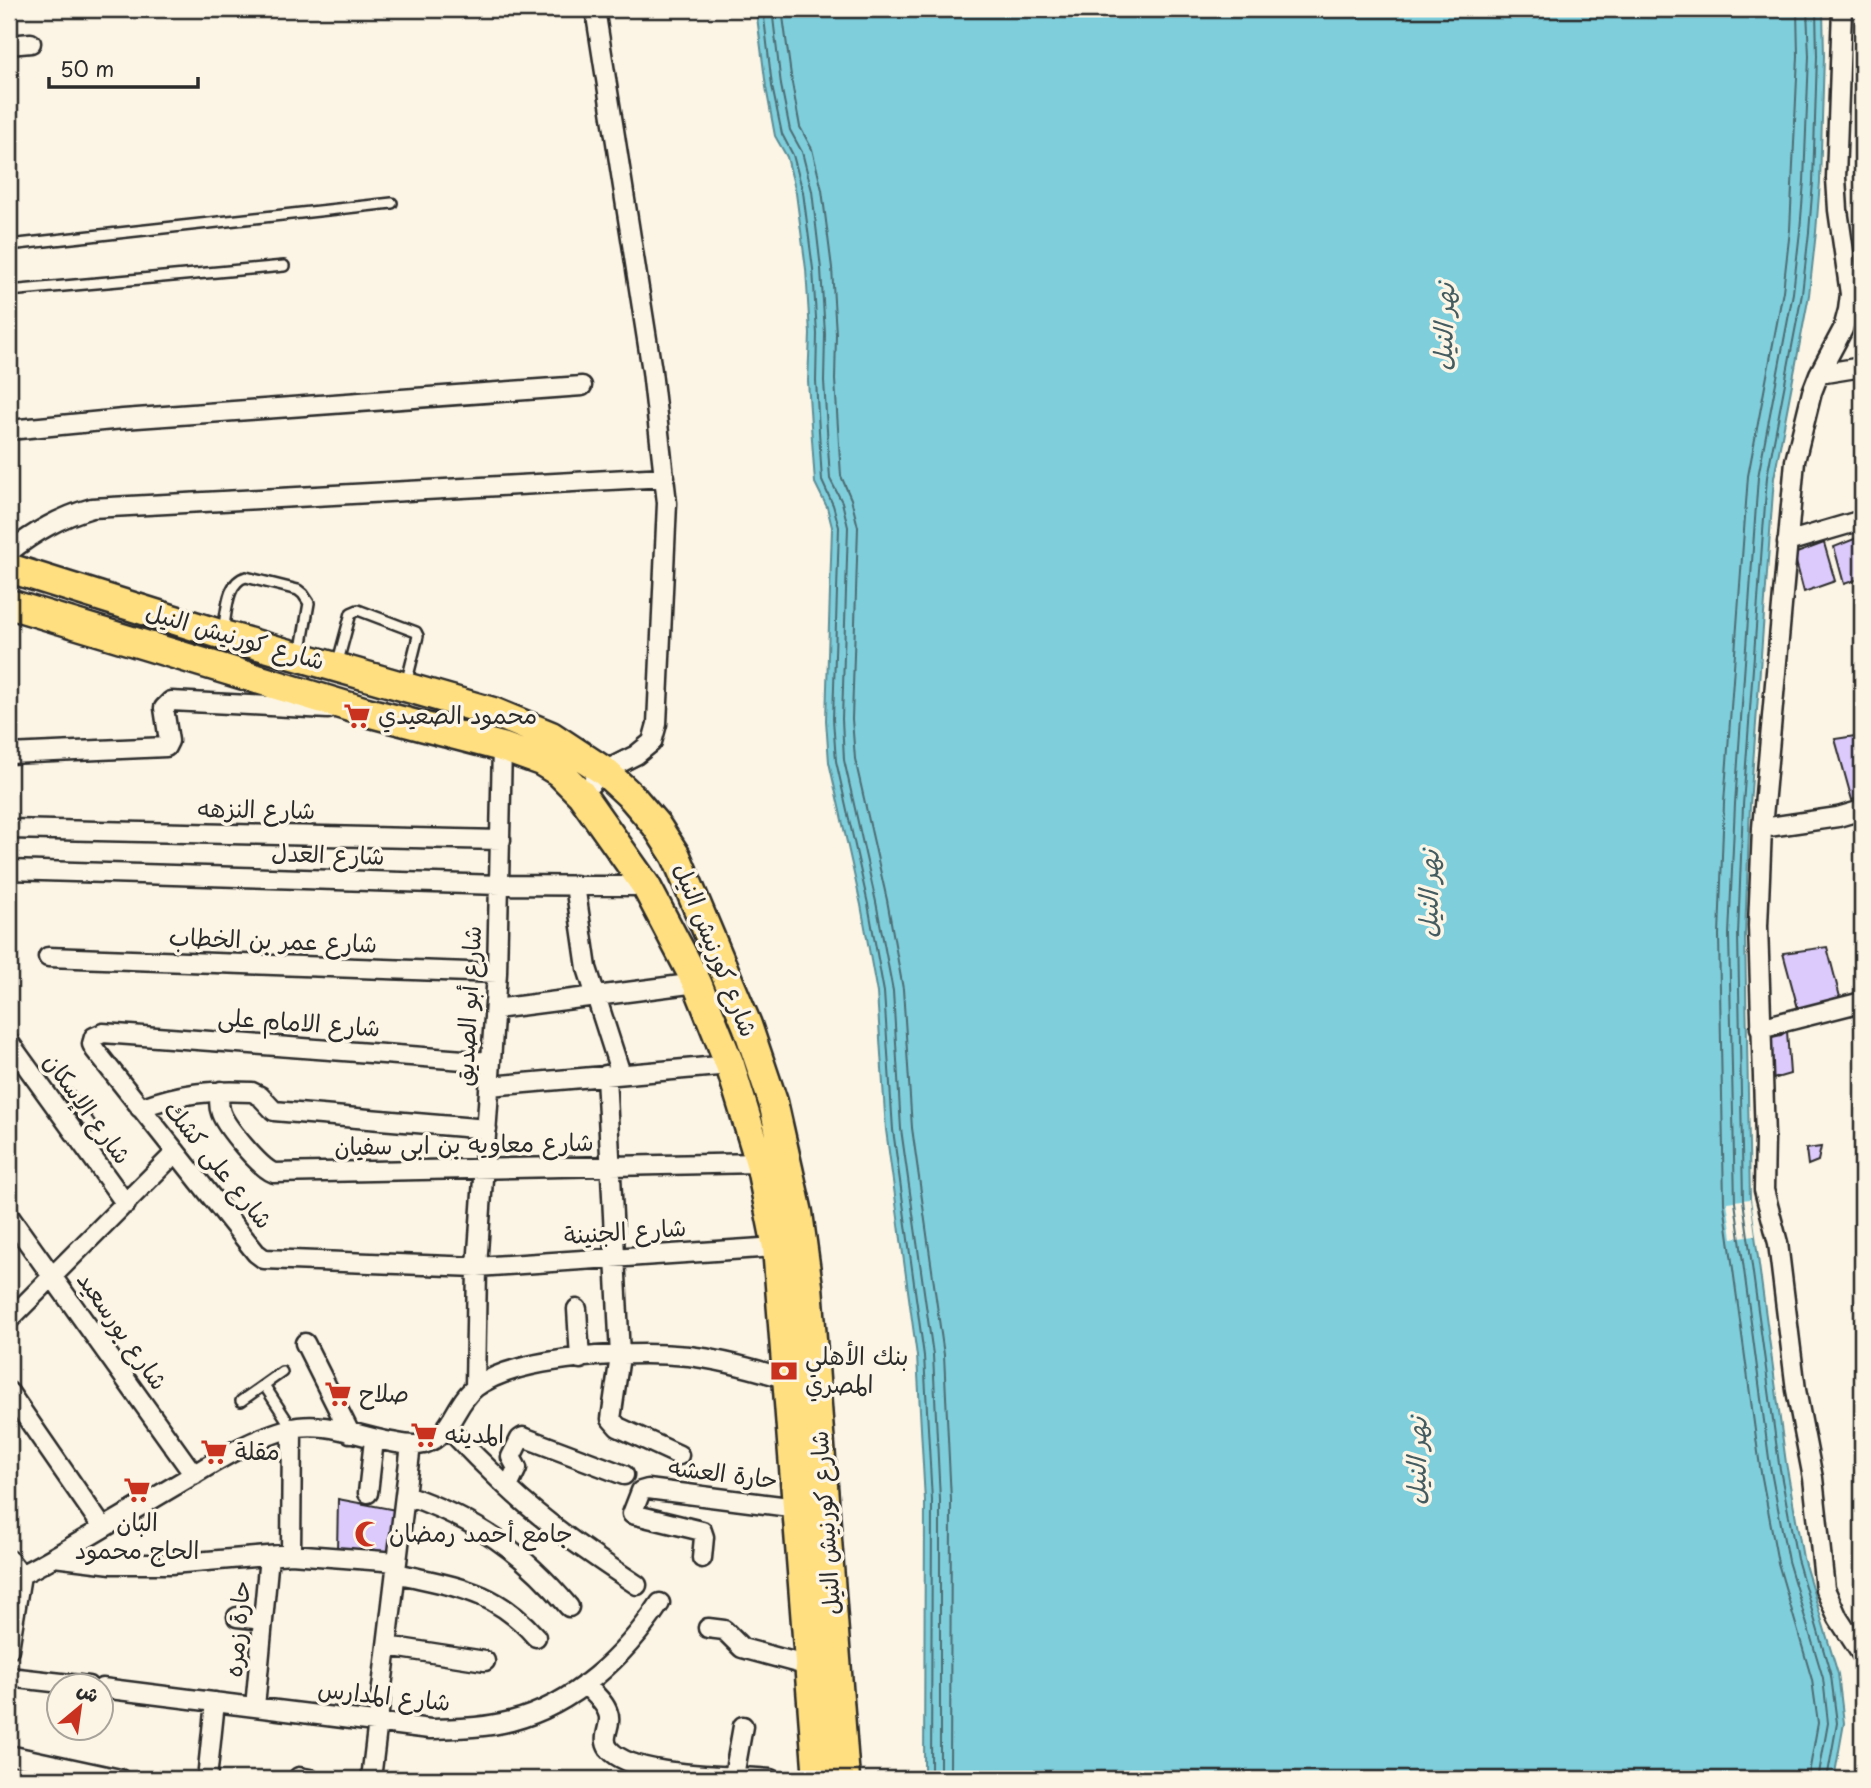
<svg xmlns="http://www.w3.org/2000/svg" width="1871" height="1788" font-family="'Playpen Sans','Playpen Sans Arabic',sans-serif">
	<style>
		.water { fill: #7fcedc; stroke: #5d8d95; stroke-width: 2 }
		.pier { fill: #fcf5e5 }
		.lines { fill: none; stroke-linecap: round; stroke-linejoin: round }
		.shore { stroke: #4d6c72; stroke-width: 2 }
		.building { fill: #dccafc; stroke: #2b2b2b; stroke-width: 2 }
		.lane-casing { stroke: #2b2b2b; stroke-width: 14 }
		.street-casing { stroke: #2b2b2b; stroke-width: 23 }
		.primary-casing { stroke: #2b2b2b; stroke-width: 33 }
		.lane { stroke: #fcf5e5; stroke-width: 9 }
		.street { stroke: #fcf5e5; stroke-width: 18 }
		.primary { stroke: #ffdf80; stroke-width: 28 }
		.labels { text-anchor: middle; stroke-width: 7; stroke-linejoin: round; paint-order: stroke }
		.street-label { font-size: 24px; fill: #2b2b2b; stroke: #fcf5e5 }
		.poi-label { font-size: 24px; fill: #2b2b2b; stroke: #fcf5e5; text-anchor: start }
		.water-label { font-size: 26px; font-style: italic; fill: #445c60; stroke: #fcf5e5 }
	</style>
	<rect width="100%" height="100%" fill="#fcf5e5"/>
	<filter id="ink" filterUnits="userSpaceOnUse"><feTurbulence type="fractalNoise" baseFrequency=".0143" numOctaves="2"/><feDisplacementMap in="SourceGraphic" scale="14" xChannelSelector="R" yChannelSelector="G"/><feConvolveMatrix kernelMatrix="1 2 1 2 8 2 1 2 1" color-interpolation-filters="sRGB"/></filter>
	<g filter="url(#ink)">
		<path class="water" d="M756 9H1823L1824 56 1820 182 1816 232 1809 295 1774 478 1750 805 1745 935 1750 1199 1786 1463 1803 1558 1838 1674 1844 1723 1834 1779H924L925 1501 917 1356 886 1130 877 993 861 905 829 762 826 720 832 527 827 507 815 483 808 381 810 334 806 269 796 193 787 157 775 136 766 87Z"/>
		<path class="pier" d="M1750 1199 1755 1235 1732 1238 1727 1202Z"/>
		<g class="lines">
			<path class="shore" d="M763 9 772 86 782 134 793 155 803 192 813 269 817 334 816 381 822 481 833 505 839 527 833 719 836 761 868 904 884 992 893 1130 924 1356 932 1500 931 1779
				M772 9 781 85 790 130 802 152 812 191 821 269 825 334 824 381 830 479 842 502 848 527 842 719 844 760 876 902 893 991 901 1129 933 1355 940 1500V1779
				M782 9 792 83 800 127 812 149 822 190 832 268 836 334 835 380 841 476 851 499 858 527 852 719 855 759 887 900 903 989 912 1128 944 1355 951 1500 950 1779
				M1797 9 1798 56 1790 230 1783 291 1748 476 1724 803 1719 935 1724 1203 1760 1467 1778 1563 1812 1680 1818 1723 1808 1779
				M1807 9 1809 56 1804 181 1800 231 1793 293 1758 477 1735 804 1729 935 1735 1202 1770 1466 1788 1561 1823 1678 1828 1723 1818 1779
				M1816 9 1817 56 1813 182 1809 232 1802 294 1767 477 1743 805 1738 935 1743 1200 1779 1464 1797 1559 1831 1676 1837 1723 1827 1779"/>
		</g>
		<path class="building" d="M1862 536V578L1844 584 1834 547Z
			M1824 543 1835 581 1804 592 1794 554Z
			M1862 735V797L1852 800 1835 739Z
			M1827 947 1841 1001 1799 1012 1783 953Z
			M1787 1031 1790 1074 1773 1079 1768 1038 1781 1035Z
			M1821 1147 1818 1161 1808 1165 1806 1149Z
			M338 1499 401 1511 394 1557 337 1552Z"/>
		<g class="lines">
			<g class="lane-casing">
				<path id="lane" d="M9 245 392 203
					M9 291 284 266
					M223 631C227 613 226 582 246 577L298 590 303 594 309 603 300 655
					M337 665 351 613 358 610 416 632 418 636 406 684
					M69 1095 92 1127
					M264 1385 292 1428
					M241 1401 282 1372"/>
			</g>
			<g class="street-casing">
				<path id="street" d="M1842 9 1836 178 1838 210 1850 294 1848 310 1843 329 1819 374 1812 392 1795 461 1762 828 1758 926 1765 1137 1764 1190 1778 1243 1796 1390 1813 1478 1825 1589 1838 1618 1862 1655
					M9 45 31 43
					M1819 374 1862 367
					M9 430 123 419 582 386
					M1787 542 1862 520
					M9 552C35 532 60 517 92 508L665 477
					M9 754 166 747 169 741 164 708 171 701 328 709
					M581 794 604 771 636 755 652 742 657 724 667 503 652 371 595 9
					M1762 828 1838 817 1862 810
					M9 829 501 840
					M9 870 500 885 646 886
					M575 885 587 968 621 1074
					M48 957 497 973
					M495 1009 697 983
					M1760 1028 1862 1002
					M9 1042 126 1204
					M491 1062 103 1033 94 1037 92 1044 95 1050 256 1253 264 1259 477 1267 777 1247
					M606 1075 620 1356 611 1419 618 1427 679 1455
					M490 1086 730 1065
					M221 1091C219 1098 218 1105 221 1113 226 1127 260 1168 274 1173L760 1163
					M140 1108C180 1093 210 1090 252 1092L260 1096 274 1111 487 1129
					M9 1216 194 1475
					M577 1309 580 1359
					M9 1320 176 1152
					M305 1343 350 1433
					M475 1387 477 1267 497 973 502 747
					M9 1392 103 1528
					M448 1428C467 1448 486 1467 506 1486 546 1524 592 1555 637 1585
					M508 1487 517 1468 511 1457 520 1439 523 1437 624 1475
					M368 1493 374 1440
					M406 1495C475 1519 522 1551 569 1607
					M291 1554 292 1428
					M54 1557 112 1564H171L291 1554 397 1562
					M702 1558 704 1537 702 1531 632 1514 641 1491 648 1489 797 1508
					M9 1560 21 1575 9 1649
					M396 1573C455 1587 494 1589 536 1637
					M9 1580C36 1569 62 1552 88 1537 123 1516 158 1496 193 1475 224 1456 253 1439 288 1429 324 1419 362 1438 397 1443 406 1445 415 1446 424 1444 453 1435 454 1403 476 1387 520 1355 636 1351 689 1356 723 1360 755 1369 787 1379
					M237 1617 263 1620
					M708 1628 724 1630 742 1648 809 1666
					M387 1646 485 1661
					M9 1677 88 1686
					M585 1684C592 1692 605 1702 608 1713 613 1725 600 1737 609 1749 633 1778 732 1775 770 1779
					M102 1688 430 1729C458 1728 484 1728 511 1721 574 1705 625 1656 660 1603
					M255 1707 269 1556
					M9 1755 120 1779
					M734 1776 743 1726
					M299 1777 310 1779
					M207 1779 215 1702
					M371 1779 411 1445"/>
			</g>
			<g class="primary-casing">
				<path id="primary" d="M9 568 223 635 493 712 551 736 604 771 632 797 656 825 676 856 747 1025 773 1102 798 1213 808 1286 845 1779
					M9 604 363 711 502 747 541 761 559 772 581 794 646 886 697 983 730 1065 760 1163 777 1247 818 1779"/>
			</g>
			<use href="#lane" class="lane"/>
			<use href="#street" class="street"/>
			<use href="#primary" class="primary"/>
		</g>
	</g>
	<defs>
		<g id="supermarket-bare" transform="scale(2.1)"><path d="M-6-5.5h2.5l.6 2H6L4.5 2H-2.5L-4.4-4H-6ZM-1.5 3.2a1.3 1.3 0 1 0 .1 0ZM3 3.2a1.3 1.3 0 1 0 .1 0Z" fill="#c8321e" stroke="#fcf5e5" stroke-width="2.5" paint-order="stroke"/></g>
		<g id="bank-bare" transform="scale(2.1)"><path d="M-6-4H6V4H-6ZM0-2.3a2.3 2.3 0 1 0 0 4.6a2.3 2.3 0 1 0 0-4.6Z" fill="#c8321e" stroke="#fcf5e5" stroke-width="2.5" paint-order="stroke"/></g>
		<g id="mosque-bare" transform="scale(2.1)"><path d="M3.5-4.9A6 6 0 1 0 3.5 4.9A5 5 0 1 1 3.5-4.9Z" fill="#c8321e" stroke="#fcf5e5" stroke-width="2.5" paint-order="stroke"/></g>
	</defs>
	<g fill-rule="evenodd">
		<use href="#supermarket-bare" x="357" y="716"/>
		<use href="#bank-bare" x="784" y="1371"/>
		<use href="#supermarket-bare" x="338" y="1394"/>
		<use href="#supermarket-bare" x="424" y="1435"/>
		<use href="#supermarket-bare" x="214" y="1452"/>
		<use href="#supermarket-bare" x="137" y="1490"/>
		<use href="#mosque-bare" x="368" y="1534"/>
	</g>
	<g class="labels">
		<g class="street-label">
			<text transform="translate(235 637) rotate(16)" y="8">شارع كورنيش النيل</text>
			<text transform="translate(256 810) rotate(1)" y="8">شارع النزهه</text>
			<text transform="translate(328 855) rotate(2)" y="8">شارع العدل</text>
			<text transform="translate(273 941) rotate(2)" y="8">شارع عمر بن الخطاب</text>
			<text transform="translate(715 950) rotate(68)" y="8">شارع كورنيش النيل</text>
			<text transform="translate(469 1006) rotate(-87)" y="8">شارع أبو الصديق</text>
			<text transform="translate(299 1023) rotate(4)" y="8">شارع الامام على</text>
			<text transform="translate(87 1109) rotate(54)" y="8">شارع الإسكان</text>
			<text transform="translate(464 1145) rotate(-1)" y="8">شارع معاويه بن ابى سفيان</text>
			<text transform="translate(218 1165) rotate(51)" y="8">شارع على كشك</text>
			<text transform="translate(625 1232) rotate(-4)" y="8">شارع الجنينة</text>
			<text transform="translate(122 1331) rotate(55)" y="8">شارع بورسعيد</text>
			<text transform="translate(723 1474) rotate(7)" y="8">حارة العشه</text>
			<text transform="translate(826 1523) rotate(-94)" y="8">شارع كورنيش النيل</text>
			<text transform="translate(238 1629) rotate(-85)" y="8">حارة زمره</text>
			<text transform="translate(384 1696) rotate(6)" y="8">شارع المدارس</text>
		</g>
		<g class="poi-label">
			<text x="378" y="724">محمود الصعيدي</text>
			<text x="805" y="1365">بنك الأهلي<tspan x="805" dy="28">المصري</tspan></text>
			<text x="359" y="1402">صلاح</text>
			<text x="445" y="1443">المدينه</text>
			<text x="235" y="1460">مقلة</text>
			<text x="137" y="1531" text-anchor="middle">البان<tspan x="137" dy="28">الحاج محمود</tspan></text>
			<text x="389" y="1542">جامع أحمد رمضان</text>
		</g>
		<g class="water-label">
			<text transform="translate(1444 327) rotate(-88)" y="9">نهر النيل</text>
			<text transform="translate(1429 894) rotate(-89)" y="9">نهر النيل</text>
			<text transform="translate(1417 1461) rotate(-89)" y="9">نهر النيل</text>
		</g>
	</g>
	<rect width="1871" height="1788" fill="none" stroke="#fcf5e5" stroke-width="35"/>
	<rect x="18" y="18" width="1836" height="1753" fill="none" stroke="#2b2b2b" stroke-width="2.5" filter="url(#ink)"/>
	<g transform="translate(80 1707) rotate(29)"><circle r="33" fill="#fcf5e5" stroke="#a8a49b" stroke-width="2"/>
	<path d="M0-5L12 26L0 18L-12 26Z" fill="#c8321e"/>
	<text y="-10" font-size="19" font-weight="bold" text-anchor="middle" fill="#2b2b2b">ش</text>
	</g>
	<path d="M49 77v10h149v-10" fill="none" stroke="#2b2b2b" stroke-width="3.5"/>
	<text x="60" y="77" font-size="21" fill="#2b2b2b" stroke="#fcf5e5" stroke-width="5" paint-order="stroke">50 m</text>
</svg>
